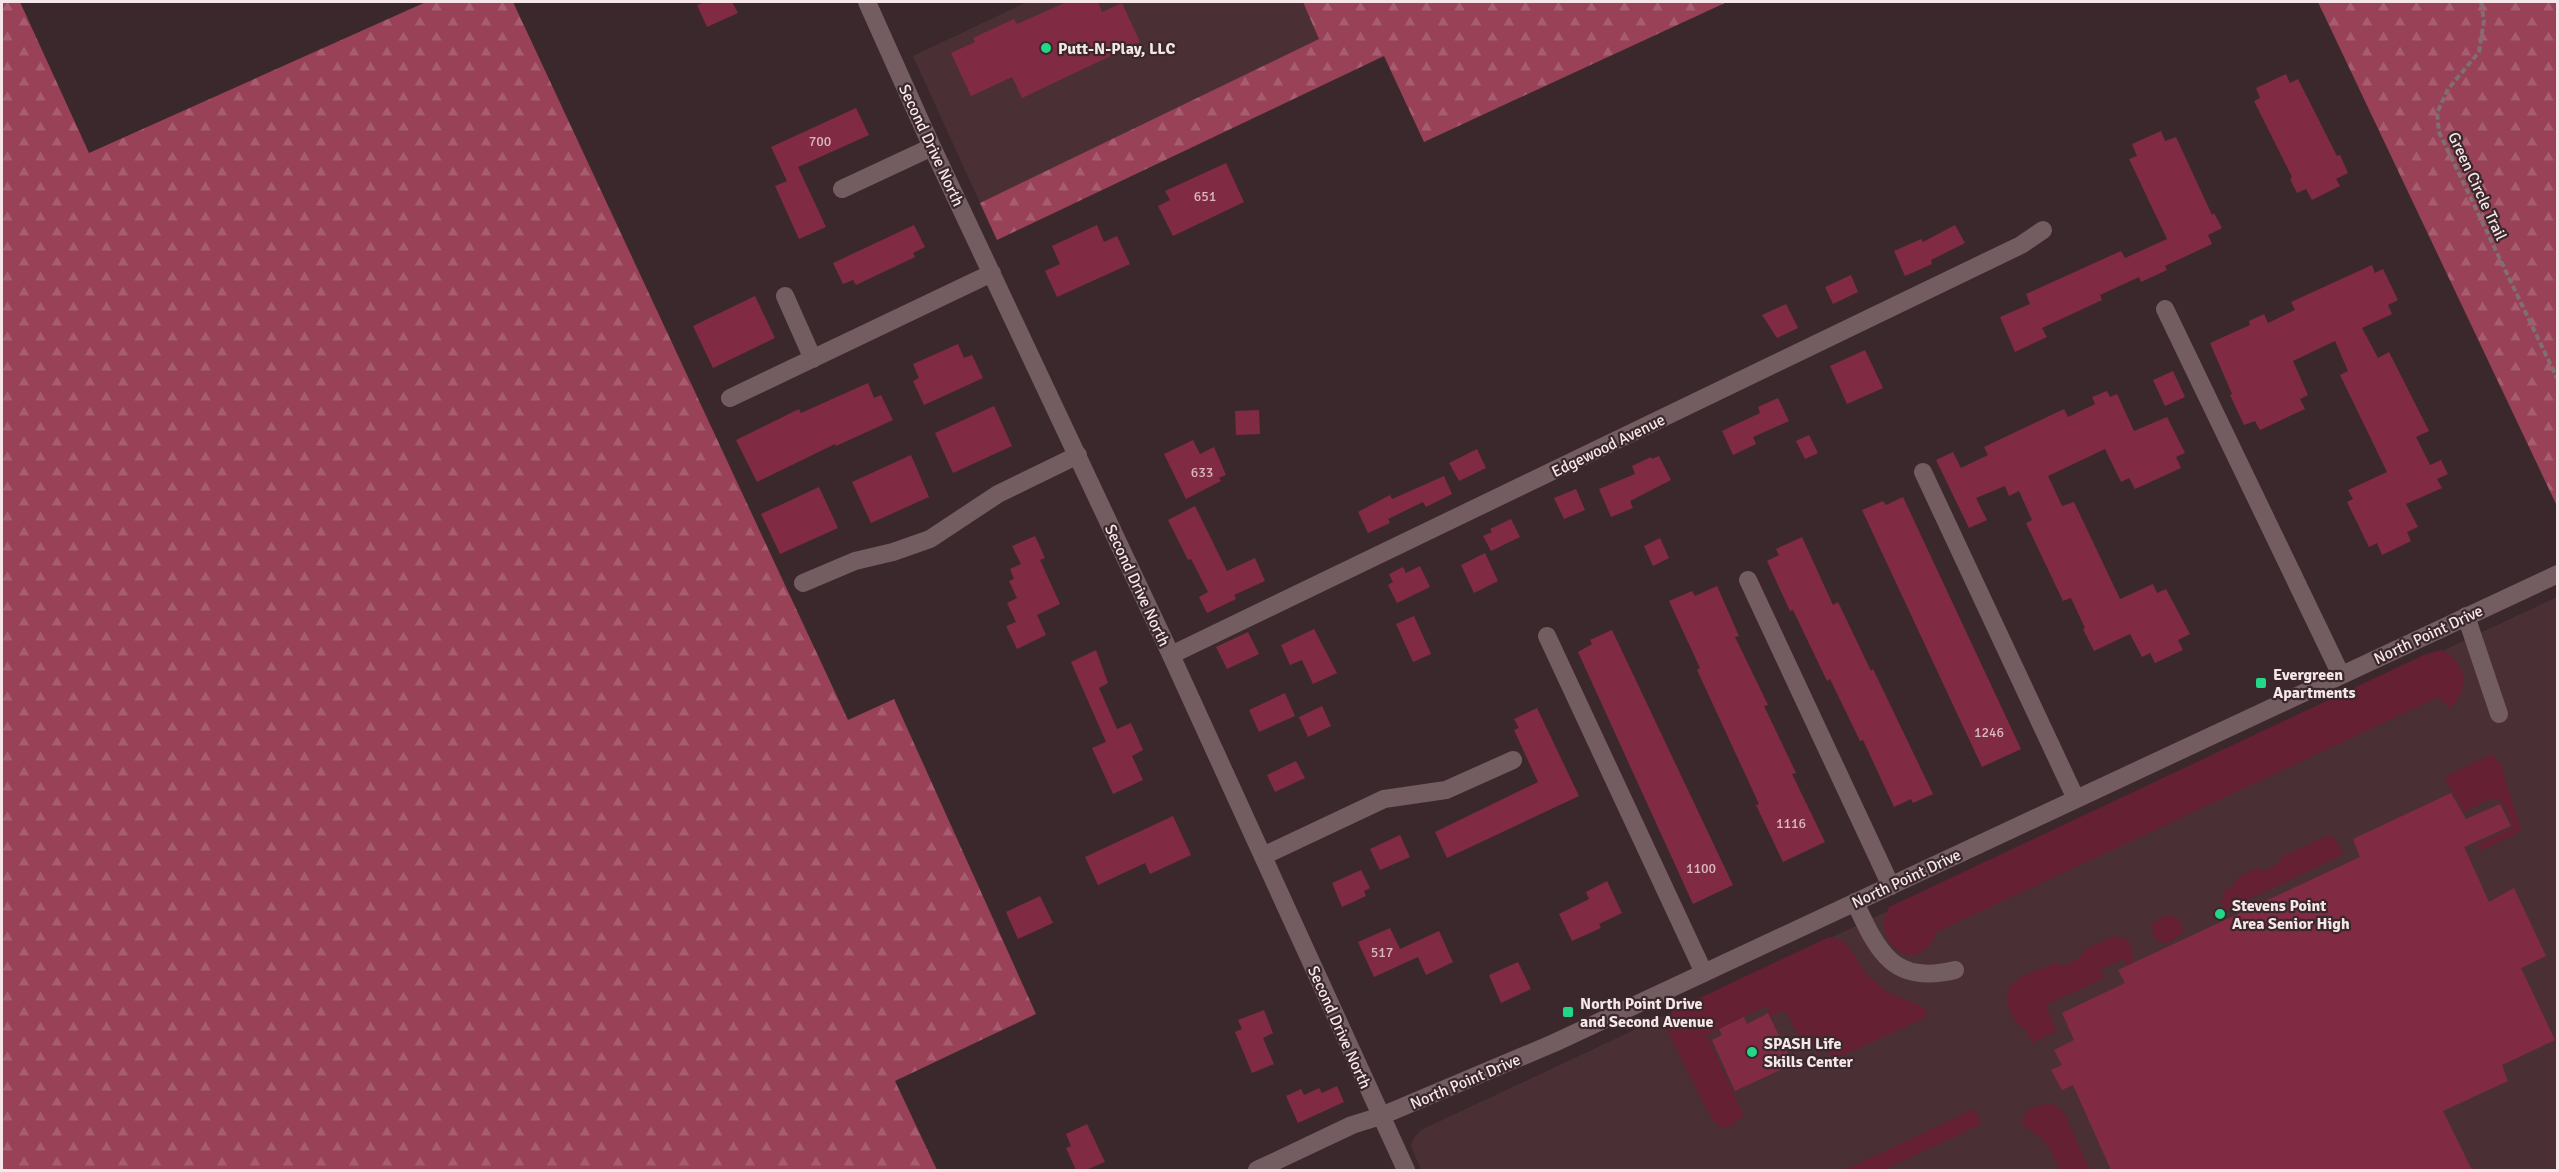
<svg xmlns="http://www.w3.org/2000/svg" width="2559" height="1172" font-family="Signika,sans-serif">
	<style>
		.built { fill: #4a3035 }
		.green { fill: #652033 }
		.forest { fill: url(#forest-firs) }
		.building { fill: #802b43 }
		.lines { fill: none; stroke-linecap: round; stroke-linejoin: round }
		.path { stroke: #806e72; stroke-width: 4; stroke-dasharray: 6 3; stroke-linecap: butt }
		.minor { stroke: #735d61; stroke-width: 18 }
		.poi-dot { fill: #22d887; stroke: #3b282c; stroke-width: 2 }
		.labels { text-anchor: middle; stroke-width: 4.5; stroke-linejoin: round; paint-order: stroke }
		.number-label { font-size: 14px; fill: #d8b8c0 }
		.poi-label { font-size: 16px; font-weight: bold; fill: #f5e7e9; stroke: #3b282c; text-anchor: start }
		.street-label { font-size: 16px; fill: #f5e7e9; stroke: #3b282c }
	</style>
	<defs>
		<pattern id="forest-firs" width="22" height="20" patternUnits="userSpaceOnUse" patternTransform="scale(1.5)"><rect width="22" height="20" fill="#984157"/><path d="M5 1l3.5 6h-7zM16 11l3.5 6h-7z" fill="#a75c6f"/></pattern>
	</defs>
	<rect width="100%" height="100%" fill="#3b282c"/>
	<path class="built" d="M1027 2H1303L1320 39 980 203 913 56Z
		M2557 597V1170H1421L1411 1146 1413 1139 1421 1130Z"/>
	<path class="green" d="M2441 650C2466 662 2470 685 2453 706L2448 707 2439 697 1937 932C1923 970 1886 956 1884 925 1883 919 1887 913 1889 907L2426 654Z
		M2492 754 2501 764 2521 831 2480 851 2477 845 2514 827 2502 802 2492 798 2464 812 2444 777Z
		M2329 835 2335 838 2343 855 2225 910 2221 902 2225 890 2235 885 2237 878 2256 868 2263 871 2278 864 2281 857Z
		M2172 915C2180 920 2185 925 2182 935L2167 943 2158 942 2153 935 2152 924 2164 916Z
		M2114 936 2128 940 2132 949 2133 962 2127 965 2123 959 2101 969 2105 978 2046 1005 2057 1031 2032 1043 2025 1028C2016 1026 2014 1019 2010 1011 1995 980 2032 973 2055 963L2063 966 2081 957 2084 950Z
		M1829 937 1845 942 1868 976 1888 992 1925 1008 1927 1015 1922 1019 1837 1058 1823 1050 1817 1054 1810 1040 1802 1043 1785 1010 1771 1016 1766 1006 1707 1035 1744 1116 1728 1128 1718 1126 1709 1114 1666 1028 1672 1011Z
		M2053 1104 2064 1112 2090 1170H2060L2049 1148 2041 1138 2022 1124 2025 1112 2040 1105Z
		M1974 1109 1982 1124 1883 1170H1845Z"/>
	<path class="forest" d="M2 2H20L89 153 426 2H513L848 720 894 699 1036 1014 895 1081 937 1170H2Z
		M1303 2H1727L1424 142 1384 56 997 240 980 203 1319 39Z
		M2318 2H2557V506L2336 40Z"/>
	<path class="building" d="M705 2H732L738 13 707 27 697 5Z
		M1067 2H1098L1102 12 1122 3 1140 42 1022 98 1012 77 971 96 951 53 975 42 973 38 1014 19 1017 24Z
		M2286 74 2290 83 2298 79 2337 156 2340 155 2348 173 2336 179 2340 186 2312 200 2306 189 2297 193 2290 179 2292 177 2254 101 2260 98 2256 88Z
		M856 108 869 135 798 167 826 227 799 239 775 186 787 181 771 147Z
		M2161 131 2165 141 2176 137 2212 215 2214 213 2222 228 2208 235 2212 244 2165 266 2167 270 2141 282 2139 277 2100 295 2102 300 2042 328 2047 337 2015 352 2000 317 2030 304 2026 294 2121 251 2125 258 2167 239 2129 159 2137 156 2132 144Z
		M1226 163 1244 202 1173 236 1158 206 1170 200 1165 191Z
		M914 225 925 247 913 253 915 257 856 285 853 280 843 284 833 263Z
		M1097 225 1104 242 1117 236 1130 264 1057 297 1045 271 1060 264 1052 246Z
		M1955 225 1965 243 1931 260 1932 264 1905 276 1894 251 1921 239 1923 242Z
		M2372 265 2375 273 2383 269 2398 300 2388 305 2392 314 2362 328 2378 358 2389 352 2429 431 2416 437 2430 465 2441 460 2448 474 2437 479 2442 488 2406 504 2418 527 2407 532 2411 541 2382 555 2377 543 2369 547 2347 502 2353 499 2348 490 2387 472 2340 375 2348 371 2335 341 2293 361 2308 395 2300 399 2305 409 2260 430 2255 421 2244 425 2230 395 2232 394 2210 343 2250 325 2249 321 2264 314 2268 323 2295 310 2291 302Z
		M1851 275 1858 292 1833 304 1825 287Z
		M755 296 775 338 713 368 693 326Z
		M1786 304 1798 328 1777 338 1762 315Z
		M958 344 964 358 972 355 983 378 924 405 913 381 919 378 913 364Z
		M1865 350 1883 388 1847 404 1830 366Z
		M2173 371 2185 397 2165 406 2153 380Z
		M868 383 874 398 881 395 893 420 836 446 835 444 757 482 736 440 799 409 801 413Z
		M2107 391 2110 397 2117 394 2134 431 2167 417 2185 453 2176 457 2181 468 2135 489 2129 478 2121 482 2105 449 2048 476 2062 506 2074 502 2120 599 2153 584 2157 593 2166 589 2190 634 2178 640 2183 650 2155 663 2150 653 2142 657 2130 634 2094 651 2083 629 2085 628 2071 598 2063 601 2026 523 2032 520 2019 491 2009 496 2005 486 1976 498 1987 520 1969 528 1936 460 1953 452 1961 468 1988 455 1984 447 2064 409 2068 417 2095 404 2092 397Z
		M1778 398 1789 421 1753 437 1756 444 1733 455 1722 431 1760 413 1758 407Z
		M994 406 1012 446 953 473 935 433Z
		M1259 410 1260 434 1236 435 1235 411Z
		M1809 435 1818 453 1805 459 1796 441Z
		M1193 440 1200 454 1214 447 1226 475 1219 478 1221 481 1186 499 1164 454Z
		M1477 449 1486 468 1459 481 1449 463Z
		M911 455 929 497 871 523 852 482Z
		M1659 456 1671 480 1630 501 1633 508 1611 517 1599 489 1635 474 1632 466 1651 457 1652 459Z
		M1444 476 1452 494 1426 507 1423 502 1388 519 1390 523 1368 533 1358 512 1390 495 1392 499Z
		M819 487 838 528 780 554 761 514Z
		M1576 489 1585 510 1564 519 1554 498Z
		M1903 497 2021 749 1982 767 1862 510 1883 501 1886 505Z
		M1195 506 1227 571 1255 558 1265 581 1234 595 1236 599 1207 613 1199 597 1208 592 1191 559 1188 560 1168 520Z
		M1511 519 1520 537 1491 551 1483 536 1492 532 1490 529Z
		M1035 536 1045 558 1040 560 1060 604 1037 615 1046 635 1017 649 1006 626 1016 622 1007 603 1017 598 1009 581 1014 579 1010 569 1021 564 1012 546Z
		M1802 537 1833 605 1838 602 1871 671 1873 669 1933 794 1913 803 1911 799 1894 807 1863 740 1860 741 1830 679 1827 681 1793 610 1790 611 1767 561 1779 555 1776 549Z
		M1660 538 1669 558 1653 566 1644 546Z
		M1485 553 1498 581 1474 593 1461 565Z
		M1420 566 1430 587 1397 603 1388 585 1393 582 1389 574 1403 567 1406 573Z
		M1717 586 1739 636 1735 637 1768 705 1764 706 1796 773 1792 774 1825 842 1783 862 1756 805 1759 804 1697 670 1700 668 1669 601 1692 591 1695 596Z
		M1414 616 1431 654 1413 662 1396 624Z
		M1314 629 1337 673 1313 684 1302 660 1290 665 1281 645Z
		M1612 630 1733 885 1693 904 1578 652 1592 644 1590 640Z
		M1248 632 1259 654 1227 669 1216 647Z
		M1096 650 1108 683 1099 688 1117 729 1131 723 1143 750 1132 756 1143 780 1113 794 1092 748 1106 742 1071 662Z
		M1285 693 1295 716 1259 732 1249 710Z
		M1322 706 1331 726 1308 737 1299 717Z
		M1537 708 1579 796 1447 858 1435 832 1538 782 1514 730 1519 728 1514 719Z
		M1296 761 1305 778 1275 792 1267 775Z
		M2451 793 2466 819 2500 804 2511 826 2464 847 2489 902 2514 888 2546 956 2521 968 2555 1040 2502 1065 2508 1081 2443 1111 2472 1170H2111L2073 1085 2062 1090 2051 1070 2062 1065 2054 1050 2074 1040 2062 1013 2125 983 2118 970 2360 857 2353 839Z
		M1173 816 1191 855 1150 874 1145 863 1098 885 1085 857Z
		M1400 835 1410 857 1380 870 1370 849Z
		M1361 870 1370 888 1364 891 1366 896 1342 907 1332 883Z
		M1607 881 1622 913 1599 924 1601 928 1572 941 1559 914 1589 899 1586 892Z
		M1040 896 1053 923 1018 939 1006 912Z
		M1390 928 1400 949 1439 931 1453 962 1426 975 1418 957 1374 977 1358 942Z
		M1518 962 1531 989 1501 1003 1489 975Z
		M1264 1010 1273 1033 1263 1038 1274 1064 1252 1073 1235 1032 1242 1029 1238 1020Z
		M1768 1013 1793 1064 1735 1091 1712 1040 1722 1035 1719 1029 1744 1017 1747 1024Z
		M1337 1086 1344 1102 1298 1123 1286 1096 1301 1089 1304 1095 1319 1088 1322 1093Z
		M1087 1124 1105 1162 1086 1170H1076L1066 1148 1071 1146 1066 1134Z"/>
	<g class="lines">
		<path class="path" d="M2481 2 2484 21 2479 52 2448 89 2437 113 2439 132 2558 380"/>
		<path class="minor" d="M867 2 932 147 1171 655 1406 1170
			M842 189 932 147
			M785 296 813 359
			M2165 309 2341 675
			M730 398 992 273
			M1923 472 2076 799
			M1748 580 1891 886
			M803 583 855 561 893 552 930 539 998 494 1078 455
			M2466 616 2499 714
			M1547 636 1704 973
			M1171 655 2021 245 2043 230
			M1263 856 1384 799 1446 790 1513 760
			M1855 902C1878 952 1893 985 1955 970
			M1257 1170 1352 1125 1381 1116 1554 1043 2558 574"/>
	</g>
	<g class="poi-dot">
		<circle cx="1046" cy="48" r="6"/>
		<rect x="2255" y="677" width="12" height="12" rx="3"/>
		<circle cx="2220" cy="914" r="6"/>
		<rect x="1562" y="1006" width="12" height="12" rx="3"/>
		<circle cx="1752" cy="1052" r="6"/>
	</g>
	<g class="labels">
		<g class="number-label">
			<text x="820" y="146">700</text>
			<text x="1205" y="201">651</text>
			<text x="1202" y="477">633</text>
			<text x="1989" y="737">1246</text>
			<text x="1791" y="828">1116</text>
			<text x="1701" y="873">1100</text>
			<text x="1382" y="957">517</text>
		</g>
		<g class="poi-label">
			<text x="1058" y="54">Putt-N-Play, LLC</text>
			<text x="2273" y="680">Evergreen<tspan x="2273" dy="18">Apartments</tspan></text>
			<text x="2232" y="911">Stevens Point<tspan x="2232" dy="18">Area Senior High</tspan></text>
			<text x="1580" y="1009">North Point Drive<tspan x="1580" dy="18">and Second Avenue</tspan></text>
			<text x="1764" y="1049">SPASH Life<tspan x="1764" dy="18">Skills Center</tspan></text>
		</g>
		<g class="street-label">
			<text transform="translate(932 145) rotate(65)" y="6">Second Drive North</text>
			<text transform="translate(2478 186) rotate(65)" y="6">Green Circle Trail</text>
			<text transform="translate(1608 445) rotate(-26)" y="6">Edgewood Avenue</text>
			<text transform="translate(1138 585) rotate(65)" y="6">Second Drive North</text>
			<text transform="translate(2428 634) rotate(-25)" y="6">North Point Drive</text>
			<text transform="translate(1906 878) rotate(-25)" y="6">North Point Drive</text>
			<text transform="translate(1340 1027) rotate(66)" y="6">Second Drive North</text>
			<text transform="translate(1465 1081) rotate(-23)" y="6">North Point Drive</text>
		</g>
	</g>
	<rect width="2559" height="1172" fill="none" stroke="#f5e7e9" stroke-width="6"/>
</svg>
